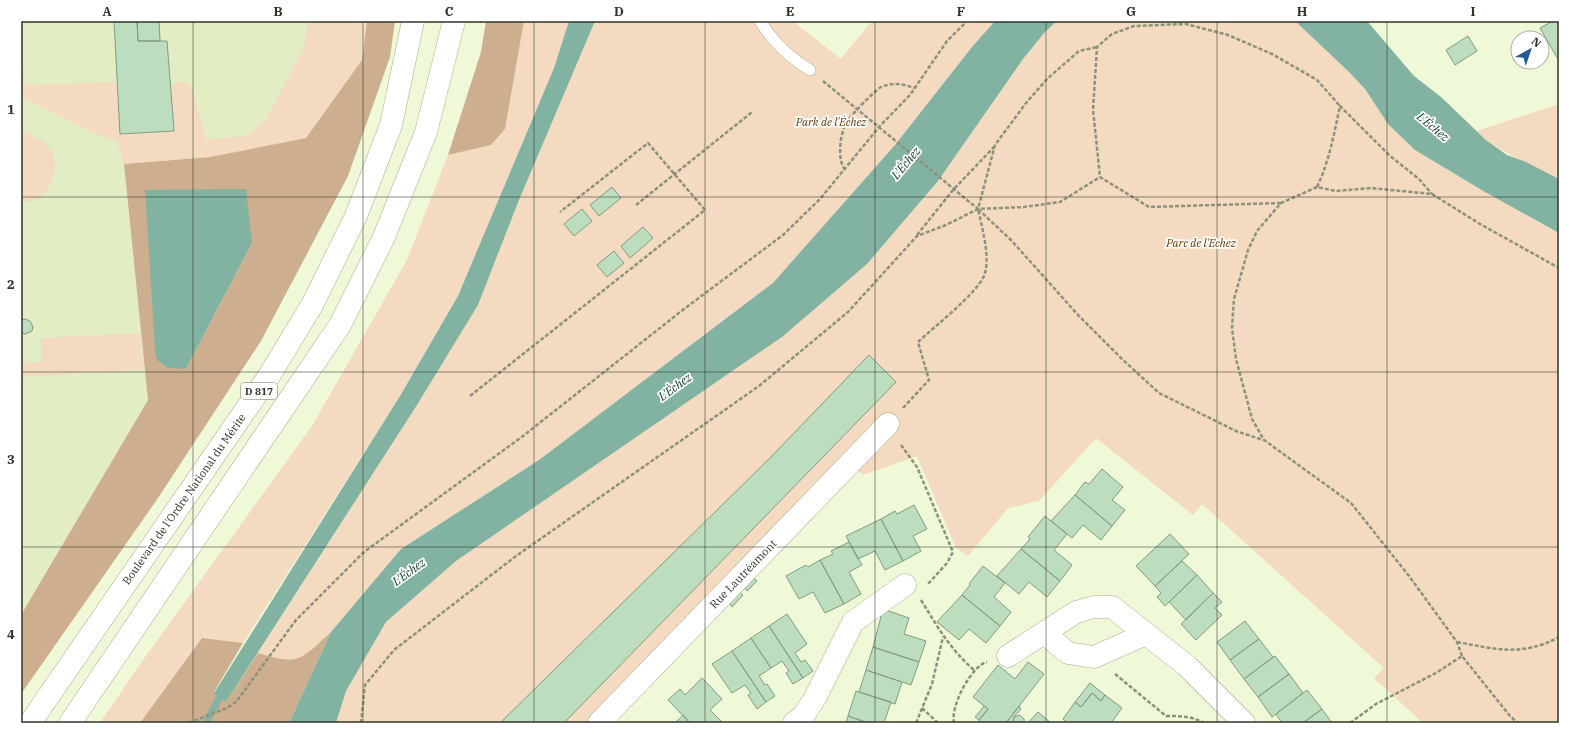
<svg xmlns="http://www.w3.org/2000/svg" width="1580" height="744" font-family="'IBM Plex Serif',serif">
	<style>
		.built { fill: #e2edc4 }
		.green { fill: #f3dac0 }
		.forest { fill: #cdae8e; fill-rule: evenodd }
		.water { fill: #82b2a1 }
		.lines { fill: none; stroke-linecap: round; stroke-linejoin: round }
		.stream { stroke: #82b2a1; stroke-width: 7 }
		.building { fill: #bddebe; stroke: #829b83 }
		.service-casing { stroke: #a7af90; stroke-width: 12 }
		.minor-casing { stroke: #a7af90; stroke-width: 23 }
		.primary-casing { stroke: #a7af90; stroke-width: 23 }
		.path { stroke: #8c927c; stroke-width: 2.5; stroke-dasharray: 4 2; stroke-linecap: butt }
		.service { stroke: #fff; stroke-width: 11 }
		.minor { stroke: #fff; stroke-width: 22 }
		.primary { stroke: #fff; stroke-width: 22 }
		.grid { fill: none; stroke: #313428; stroke-width: 1; stroke-opacity: 0.55 }
		.labels { text-anchor: middle; stroke-width: 3.5; stroke-linejoin: round; paint-order: stroke }
		.shield { fill: #fff; stroke: #6f7168; stroke-width: 1 }
		.shield-label { font-size: 10px; font-weight: bold; fill: #313428 }
		.park-label { font-size: 11px; font-style: italic; fill: #623900; stroke: #fff }
		.street-label { font-size: 11px; fill: #313428; stroke: #fff }
		.water-label { font-size: 12px; font-style: italic; fill: #0c382c; stroke: #fff }
		.neatline { fill: none; stroke: #313428; stroke-width: 1.5 }
		.grid-label { font-size: 13px; text-anchor: middle; font-weight: bold; fill: #313428 }
	</style>
	<rect width="100%" height="100%" fill="#eff8d7"/>
	<path class="built" d="M21 21H367L306 138 124 164 148 400 21 615Z"/>
	<path class="green" d="M308 21H367L362 60 306 138 210 157 124 164 117 141 94 133 21 97V70H24L25 85 117 82 120 134 174 131 170 85 180 81 189 83 194 94 206 140 249 135 265 121 304 48Z
		M524 21H569L554 68 458 296 400 396 243 643 202 638 140 723H100L138 667 312 426 407 260 448 155 491 145 505 129Z
		M595 21H796L795 23 841 59 872 21H995L972 47 895 145 773 284 539 460 401 549 331 632 304 657 283 661 258 653 417 405 478 305 519 200Z
		M1057 21H1295L1349 72 1365 89 1388 124 1415 150 1485 192 1559 233V723H1423L1374 678 1384 668 1202 504 1193 515 1096 438 1039 501 1008 508 968 556 956 548 917 456 863 475 855 469 608 723H336L346 691 386 622 456 561 782 337 867 264 938 181 1023 59 1045 32Z
		M1559 104V179C1531 164 1500 154 1477 131Z
		M21 130C32 135 44 140 51 151 61 166 51 195 34 201 30 202 25 201 21 201Z
		M140 333 144 370 21 377V364L41 362V338Z"/>
	<path class="forest" d="M367 21H395L390 57 348 176 261 341 158 498 21 694V615L148 400 124 164 210 157 306 138 362 60ZM252 243 186 369 157 359 152 278Z
		M486 21H524L505 129 491 145 448 155 481 52Z
		M331 632 289 723H140L202 638 243 643 214 692 226 702 258 653C300 666 300 660 331 632Z"/>
	<path class="water" d="M569 21H595L519 200 478 305 417 405 226 702 214 693 400 396 458 296 554 68Z
		M995 21H1057L1045 32 1023 59 938 181 867 264 782 337 456 561 386 622 346 691 336 723H289L331 632 401 549 539 460 773 283 895 145 972 47Z
		M1295 21H1367L1414 76 1441 97 1486 140 1507 155 1526 162 1559 179V233L1485 192 1415 150 1388 124 1365 89 1349 72Z
		M246 189 252 243 186 369 168 368 157 360 155 349 145 190Z"/>
	<g class="lines">
		<path class="stream" d="M206 723 223 690"/>
	</g>
	<path class="building" d="M114 21H137L138 41H167L174 131 120 134Z
		M137 21H159L160 41H138Z
		M1553 21H1559V61L1540 28Z
		M1468 36 1477 51 1455 65 1446 50Z
		M612 187 621 198 599 216 590 205Z
		M582 209 592 221 574 236 564 224Z
		M643 227 653 238 630 258 621 246Z
		M614 251 624 263 607 277 597 265Z
		M25 319 30 321 33 327 32 331 25 334 21 333V320Z
		M869 355 896 382 564 723H500L770 458Z
		M1102 469 1123 487 1112 500 1125 510 1112 526 1075 495 1085 482 1089 484Z
		M1075 495 1112 526 1101 540 1083 525 1072 538 1051 521Z
		M914 505 927 529 913 536 921 551 903 561 881 519 895 511 897 514Z
		M1045 516 1067 534 1054 550 1072 565 1060 581 1021 549 1030 539 1028 537Z
		M881 519 903 561 885 570 875 551 858 559 846 536Z
		M1170 534 1189 554 1155 586 1136 566Z
		M849 542 862 565 849 572 861 594 844 604 820 560 833 554 831 551Z
		M1021 549 1060 581 1047 597 1029 582 1019 594 997 576Z
		M820 560 844 604 825 613 813 592 799 599 786 576 806 565 808 567Z
		M1182 561 1197 575 1165 606 1157 597 1161 593 1155 586Z
		M983 566 1005 583 994 597 1011 612 1000 626 962 595 970 585 969 584Z
		M750 575 757 581 747 591 742 583Z
		M1197 575 1213 593 1186 620 1169 602Z
		M737 589 743 595 732 607 727 599Z
		M1213 593 1222 602 1215 608 1222 615 1196 640 1181 624Z
		M962 595 1000 626 986 643 969 629 959 640 937 622Z
		M883 609 909 618 904 634 926 641 919 662 873 647Z
		M787 614 807 644 795 653 801 662 805 660 813 671 803 678 769 626Z
		M1245 621 1259 639 1230 660 1217 642Z
		M769 626 803 678 793 684 786 673 789 671 782 661 771 668 751 638Z
		M751 638 771 668 759 676 765 685 767 684 775 696 766 702 732 651Z
		M1259 639 1273 657 1244 679 1230 660Z
		M873 647 919 662 911 685 866 670Z
		M732 651 766 702 757 709 748 695 751 693 745 685 732 693 712 664Z
		M1275 656 1289 674 1258 697 1244 679Z
		M1028 662 1044 674 1006 723H977L988 709 973 697 998 665 1015 679Z
		M866 670 902 682 895 704 859 692Z
		M1289 674 1303 693 1272 717 1258 697Z
		M702 678 722 699 710 710 723 723H690L668 700 680 689 685 695Z
		M1090 683 1105 695 1101 701 1092 693 1081 707 1075 702Z
		M1307 690 1322 709 1303 723H1282L1276 714Z
		M856 691 891 702 884 723H868L848 716Z
		M1092 693 1101 701 1105 695 1122 708 1111 723H1068L1063 719 1075 702 1081 707Z
		M984 706 988 709 979 720 975 717Z
		M1019 706 1021 709 1014 717 1013 723H1006Z
		M1322 709 1332 723H1303Z
		M1038 712 1051 723H1039L1036 721 1034 723H1028Z
		M683 715 690 723H675Z
		M1020 715 1024 719V723H1013L1014 717Z
		M848 716 868 723H846Z"/>
	<g class="lines">
		<g class="service-casing">
			<path id="service" d="M760 21C774 43 788 56 810 70"/>
		</g>
		<g class="minor-casing">
			<path id="minor" d="M1044 633 1068 653 1094 657 1146 634
				M1008 656 1076 612 1094 607H1112L1187 666 1244 723
				M599 723 888 424
				M794 723 804 715 815 698 853 622 905 585"/>
		</g>
		<g class="primary-casing">
			<path id="primary" d="M30 723 269 376 312 305 356 216 391 125 413 21
				M70 723 340 325 384 237 426 132 454 21"/>
		</g>
		<path class="path" d="M823 81 978 209 1024 207 1060 202 1100 177
			M845 170C837 159 840 137 845 125 848 118 874 91 881 87 893 82 903 84 914 88
			M1317 187C1329 162 1334 134 1340 106L1389 155 1419 179 1432 194
			M1281 203 1149 207 1100 177 1093 110 1097 47 1112 34 1134 26 1186 24 1228 35 1272 54 1317 80 1340 106
			M636 205 752 112
			M917 235 953 190 995 146
			M470 396 705 210 648 143 560 212
			M903 408 929 380 918 342C934 327 976 294 984 276 991 259 982 227 978 209L1011 240 1078 315 1122 359 1159 393 1236 431 1263 440
			M901 445 917 467 953 552 947 563 928 584
			M921 600C939 629 949 648 975 671
			M1457 642C1495 649 1522 657 1559 637
			M1462 656 1457 642 1409 576 1351 503 1264 440 1252 419 1236 359 1232 328 1234 299 1248 250 1257 231 1281 203 1317 187 1336 191 1371 188 1432 194 1480 224 1559 268
			M1115 674 1166 716C1180 716 1192 716 1204 723
			M922 708 938 723
			M189 723 227 708 236 702 296 620 364 552 523 436 684 309 783 235 820 199 879 127 910 95 947 41 967 21
			M361 723 365 685 394 650 516 556 759 386 848 312 917 236 946 225 978 209 995 145 1026 103 1047 79 1079 51 1097 47
			M916 723 932 684 943 637
			M954 723C950 707 971 666 987 662
			M1350 723 1376 704 1436 673 1462 656 1510 716 1518 723"/>
		<use href="#service" class="service"/>
		<use href="#minor" class="minor"/>
		<use href="#primary" class="primary"/>
	</g>
	<path class="grid" d="M193 21V723M363 21V723M534 21V723M705 21V723M875 21V723M1046 21V723M1217 21V723M1387 21V723M21 197H1559M21 372H1559M21 547H1559"/>
	<g class="labels">
		<rect class="shield" x="241" y="383" width="36" height="16" rx="3"/>
		<g class="shield-label">
			<text x="259" y="395">D 817</text>
		</g>
		<g class="park-label">
			<text x="831" y="126">Park de l'Échez</text>
			<text x="1201" y="247">Parc de l'Echez</text>
		</g>
		<g class="street-label">
			<text transform="translate(184 499) rotate(-55)" y="4">Boulevard de l'Ordre National du Mérite</text>
			<text transform="translate(743 574) rotate(-46)" y="4">Rue Lautréamont</text>
		</g>
		<g class="water-label">
			<text transform="translate(1433 127) rotate(40)" y="4">L'Échez</text>
			<text transform="translate(906 163) rotate(-50)" y="4">L'Échez</text>
			<text transform="translate(675 387) rotate(-36)" y="4">L'Échez</text>
			<text transform="translate(409 572) rotate(-36)" y="4">L'Échez</text>
		</g>
	</g>
	<rect width="1580" height="744" fill="none" stroke="#ffffff" stroke-width="44"/>
	<g transform="translate(1530 50) rotate(40)"><circle r="19" fill="#ffffff" stroke="#adaea9"/>
	<path d="M0-3L7 15L0 10L-7 15Z" fill="#1f5b92"/>
	<text y="-6" font-size="11" font-weight="bold" text-anchor="middle" fill="#313428">N</text>
	</g>
	<rect x="22" y="22" width="1536" height="700" class="neatline"/>
	<g class="grid-label">
		<text x="107" y="16">A</text>
		<text x="278" y="16">B</text>
		<text x="449" y="16">C</text>
		<text x="619" y="16">D</text>
		<text x="790" y="16">E</text>
		<text x="961" y="16">F</text>
		<text x="1131" y="16">G</text>
		<text x="1302" y="16">H</text>
		<text x="1473" y="16">I</text>
		<text x="11" y="114">1</text>
		<text x="11" y="289">2</text>
		<text x="11" y="464">3</text>
		<text x="11" y="639">4</text>
	</g>
</svg>
